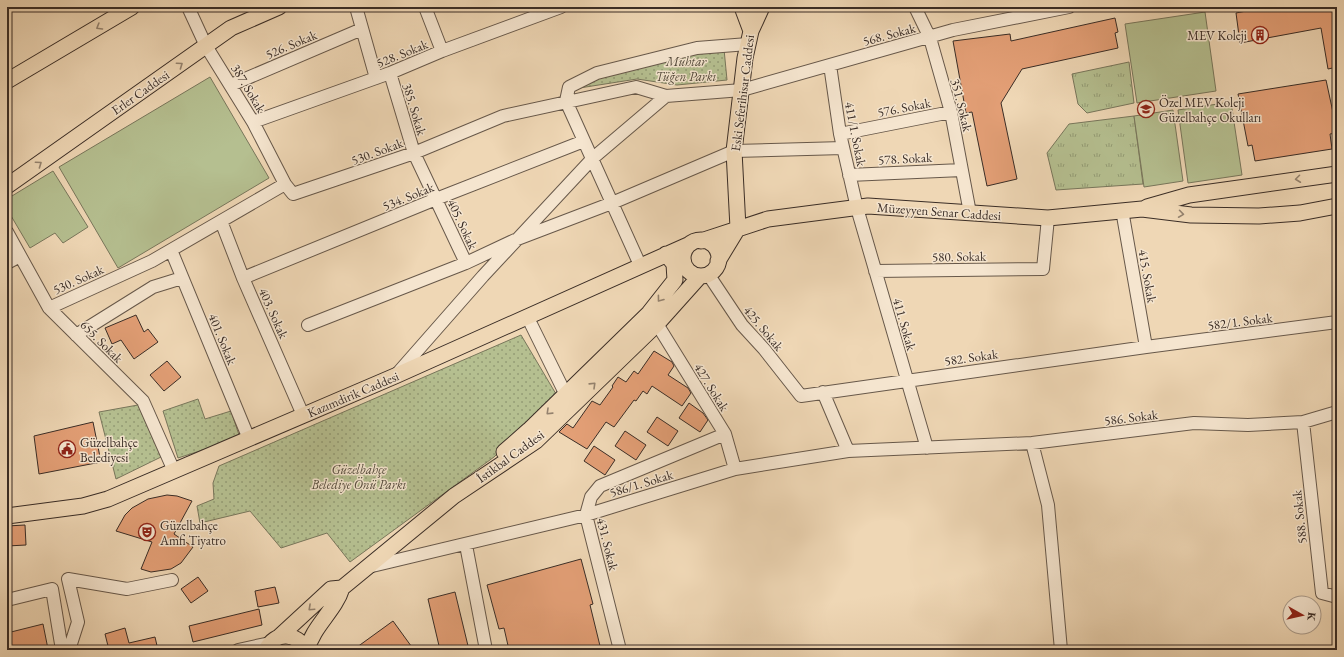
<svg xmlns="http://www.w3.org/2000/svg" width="1344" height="657" font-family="'EB Garamond',serif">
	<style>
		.grass { fill: url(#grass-tufts); stroke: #78765b }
		.park { fill: url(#park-dots); stroke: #78765b }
		.pitch { fill: #b5bf90; stroke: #78765b }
		.building { fill: #e39f76; stroke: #3a2d26 }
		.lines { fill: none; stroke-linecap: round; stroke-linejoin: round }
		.minor-casing { stroke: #67584a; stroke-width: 14 }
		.major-casing { stroke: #3a2d26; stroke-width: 17 }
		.minor { stroke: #f5e5cf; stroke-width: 12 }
		.major { stroke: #efd7b5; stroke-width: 15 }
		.oneway { stroke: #94826e }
		.labels { text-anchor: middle; stroke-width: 3; stroke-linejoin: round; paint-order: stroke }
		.street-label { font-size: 13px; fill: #3a2d26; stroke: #f5e5cf }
		.poi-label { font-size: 13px; fill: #3a2d26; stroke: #f5e5cf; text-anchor: start }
		.park-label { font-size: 13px; font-style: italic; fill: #534a3b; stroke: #f5e5cf }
	</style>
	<defs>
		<pattern id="grass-tufts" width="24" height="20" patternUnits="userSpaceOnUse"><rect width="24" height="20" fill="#b5bf90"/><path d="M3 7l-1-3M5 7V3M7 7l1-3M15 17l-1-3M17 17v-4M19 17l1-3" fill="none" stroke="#949c75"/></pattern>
		<pattern id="park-dots" width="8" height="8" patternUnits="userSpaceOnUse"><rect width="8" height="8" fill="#b5bf90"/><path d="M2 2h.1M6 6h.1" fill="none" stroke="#949c75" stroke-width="1.8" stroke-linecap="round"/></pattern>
	</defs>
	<rect width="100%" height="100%" fill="#efd7b5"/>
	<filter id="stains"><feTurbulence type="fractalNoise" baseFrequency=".005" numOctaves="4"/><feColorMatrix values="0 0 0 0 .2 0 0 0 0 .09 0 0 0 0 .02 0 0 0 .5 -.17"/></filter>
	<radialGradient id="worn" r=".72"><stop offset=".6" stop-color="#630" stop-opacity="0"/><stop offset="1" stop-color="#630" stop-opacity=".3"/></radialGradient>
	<path class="grass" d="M1129 62 1134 103 1087 113 1078 104 1072 74Z
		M1134 116 1143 184 1056 190 1047 153 1069 124Z"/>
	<path class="park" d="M724 49 727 80 677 85 637 79 573 89C607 65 683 57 724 49Z
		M521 335 556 394 494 457 350 562 327 533 281 548 250 511 200 523 197 506 214 499 213 483 219 466Z
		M198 399 205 419 231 411 240 438 178 458 163 411Z
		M138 405 161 457 116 479 99 412Z"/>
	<path class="pitch" d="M1205 12 1216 91 1137 103 1125 24Z
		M210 77 269 178 118 268 59 167Z
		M1231 102 1242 175 1188 183 1178 110Z
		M1173 110 1183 181 1144 187 1134 116Z
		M53 171 88 227 63 243 55 233 30 248 7 209V199Z"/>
	<path class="building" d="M1267 7H1337V67L1328 69 1321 28 1240 43 1236 13Z
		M1115 18 1118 32 1115 33 1118 48 1022 69 1001 103 1017 179 987 186 972 112 966 113 953 41 1010 34 1011 41Z
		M1326 80 1337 131V133L1330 134 1332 149 1255 161 1252 145 1248 146 1238 94Z
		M136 315 144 332 148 329 158 342 134 359 121 340 112 344 105 328Z
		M654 351 672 362 674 366 668 375 688 388 691 393 682 406 652 386 647 394 643 391 636 401 634 400 614 427 606 422 587 449 559 432 567 424 573 428 592 401 600 405 613 387 612 386 618 377 626 382 634 371 638 374Z
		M167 361 181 377 164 391 150 375Z
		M689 403 703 413 708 420 700 432 679 418Z
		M657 417 678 431 668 446 647 432Z
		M93 422 101 462 39 474 34 436Z
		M625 431 646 445 636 460 615 446Z
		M594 446 615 460 605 475 584 461Z
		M167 495 177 496 192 501 174 534 193 547 181 563 171 569 151 572 141 569 152 542 116 531 125 515 132 508 148 499Z
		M25 525 26 545 7 546V526Z
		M581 559 593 604 590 605 601 650H509L504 628 499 629 487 585Z
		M198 577 208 591 191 603 181 589Z
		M275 587 279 603 258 607 255 591Z
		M455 592 469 650H440L428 599Z
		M259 609 262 625 193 642 189 626Z
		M393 621 414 650H353Z
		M43 624 48 649 7 650V633Z
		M125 628 129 643 155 637 158 650H109L105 634Z"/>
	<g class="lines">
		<g class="minor-casing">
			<path id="minor" d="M188 7 206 46 253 122 285 184
				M356 7 376 78
				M425 7 442 51
				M915 7 930 38 951 112 970 213
				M830 65 840 134 857 208 927 448
				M390 73 414 153 466 263
				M231 85 362 29
				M253 122 390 73 442 51 561 7
				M840 134 951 112
				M849 175 962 170
				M1122 210 1146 347
				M221 221 243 278 303 415
				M7 232 49 308 143 401 174 471
				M171 250 249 439
				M7 263 20 256
				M640 265 566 101 569 87 597 73 697 48 748 44
				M875 271 1043 269 1048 218
				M708 274 742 325 764 349 801 396 1146 347 1337 322
				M243 278 436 199 584 141
				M49 308 152 261 285 184 293 194 414 153 503 116 636 87 666 96 742 90 953 30 1069 7
				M527 316 566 395
				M657 324 725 434 735 469
				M308 325 466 263 515 240 612 203 734 151 843 148
				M76 335 153 287 182 278
				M396 375 483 276 593 158 666 96
				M823 392 848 451
				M1303 422 1322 593 1337 597
				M1032 443 1048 505 1061 650
				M466 545 486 650
				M368 567 586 515 735 469 848 451 1032 443 1194 423 1248 425 1303 422 1337 412
				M7 600 52 589 62 650
				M69 650 78 622 68 579 127 589 172 580
				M238 650 270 643
				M620 650 586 515 591 497 600 486 725 434"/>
		</g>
		<g class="major-casing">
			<path id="major" d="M751 31 762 7
				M7 81 132 7
				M7 186 231 28 279 7
				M1147 207 1189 195 1337 174
				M738 228 734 151 745 58 751 31 742 7
				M683 258a18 18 0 1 1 36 0a18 18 0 1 1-36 0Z
				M701 241 768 219 868 206 1048 218 1142 209 1191 215 1259 216 1300 213 1337 206
				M718 261 738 228
				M504 452 529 430 649 313 675 280 674 264 666 254
				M7 516 83 506 108 499 395 376 690 244
				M280 636 331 589 342 588
				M266 650C275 631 297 632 306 650
				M307 650C313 626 335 611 342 588L454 496 536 441 657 324 700 276"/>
		</g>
		<use href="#minor" class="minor"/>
		<use href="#major" class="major"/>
	</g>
	<defs><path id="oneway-chevron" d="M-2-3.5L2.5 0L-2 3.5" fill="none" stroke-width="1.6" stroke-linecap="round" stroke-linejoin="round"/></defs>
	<g class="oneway">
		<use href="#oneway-chevron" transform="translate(99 27) rotate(149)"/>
		<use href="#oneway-chevron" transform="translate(180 65) rotate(-35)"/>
		<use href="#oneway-chevron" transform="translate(39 164) rotate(-35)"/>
		<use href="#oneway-chevron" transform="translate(1298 179) rotate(173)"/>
		<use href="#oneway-chevron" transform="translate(1181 214) rotate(8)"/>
		<use href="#oneway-chevron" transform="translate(660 299) rotate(127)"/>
		<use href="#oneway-chevron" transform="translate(593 385) rotate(-44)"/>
		<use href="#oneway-chevron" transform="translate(549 412) rotate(136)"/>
		<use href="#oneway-chevron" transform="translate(311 608) rotate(137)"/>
	</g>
	<defs>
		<g id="building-ring" transform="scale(0.9)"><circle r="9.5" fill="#f5e5cf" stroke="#8f2418" stroke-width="1.5"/><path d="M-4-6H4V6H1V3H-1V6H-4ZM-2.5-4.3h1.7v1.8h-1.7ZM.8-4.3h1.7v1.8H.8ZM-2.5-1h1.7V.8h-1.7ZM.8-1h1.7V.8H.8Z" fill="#8f2418"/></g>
		<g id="school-ring" transform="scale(0.9)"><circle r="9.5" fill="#f5e5cf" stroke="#8f2418" stroke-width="1.5"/><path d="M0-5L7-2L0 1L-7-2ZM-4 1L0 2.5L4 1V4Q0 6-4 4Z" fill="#8f2418"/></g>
		<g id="civic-ring" transform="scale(0.9)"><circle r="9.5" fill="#f5e5cf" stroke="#8f2418" stroke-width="1.5"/><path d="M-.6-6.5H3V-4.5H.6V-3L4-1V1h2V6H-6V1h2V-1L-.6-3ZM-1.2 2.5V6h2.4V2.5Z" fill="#8f2418"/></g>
		<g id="theatre-ring" transform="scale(0.9)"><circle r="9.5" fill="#f5e5cf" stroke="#8f2418" stroke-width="1.5"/><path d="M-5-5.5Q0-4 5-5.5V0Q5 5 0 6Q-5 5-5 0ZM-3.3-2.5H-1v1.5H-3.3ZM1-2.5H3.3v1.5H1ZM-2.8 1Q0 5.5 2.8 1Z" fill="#8f2418"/></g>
	</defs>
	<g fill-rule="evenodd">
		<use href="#building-ring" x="1260" y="35"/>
		<use href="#school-ring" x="1146" y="109"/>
		<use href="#civic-ring" x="67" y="449"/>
		<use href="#theatre-ring" x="147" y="532"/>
	</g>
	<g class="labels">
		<g class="street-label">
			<text transform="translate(889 34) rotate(-15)" y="5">568. Sokak</text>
			<text transform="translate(291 44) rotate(-23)" y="5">526. Sokak</text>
			<text transform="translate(402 53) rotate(-22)" y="5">528. Sokak</text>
			<text transform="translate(249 88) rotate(59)" y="5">387. Sokak</text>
			<text transform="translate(140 92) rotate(-35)" y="5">Erler Caddesi</text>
			<text transform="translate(742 93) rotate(-83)" y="5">Eski Seferihisar Caddesi</text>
			<text transform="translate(962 105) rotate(76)" y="5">351. Sokak</text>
			<text transform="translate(904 107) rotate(-11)" y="5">576. Sokak</text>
			<text transform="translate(415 109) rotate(73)" y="5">385. Sokak</text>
			<text transform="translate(856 134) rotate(79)" y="5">411/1. Sokak</text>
			<text transform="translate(377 151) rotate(-20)" y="5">530. Sokak</text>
			<text transform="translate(905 158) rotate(-3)" y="5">578. Sokak</text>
			<text transform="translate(408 196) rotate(-22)" y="5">534. Sokak</text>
			<text transform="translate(939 211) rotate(4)" y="5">Müzeyyen Senar Caddesi</text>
			<text transform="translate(463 224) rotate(65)" y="5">405. Sokak</text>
			<text transform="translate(959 256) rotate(-1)" y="5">580. Sokak</text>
			<text transform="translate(1148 276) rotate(80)" y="5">415. Sokak</text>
			<text transform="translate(78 279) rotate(-24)" y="5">530. Sokak</text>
			<text transform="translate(274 313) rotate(66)" y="5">403. Sokak</text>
			<text transform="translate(1240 321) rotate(-7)" y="5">582/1. Sokak</text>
			<text transform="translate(905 324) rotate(74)" y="5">411. Sokak</text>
			<text transform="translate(764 328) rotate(50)" y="5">425. Sokak</text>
			<text transform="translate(223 339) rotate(68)" y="5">401. Sokak</text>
			<text transform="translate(102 341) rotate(45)" y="5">655. Sokak</text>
			<text transform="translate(971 357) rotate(-8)" y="5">582. Sokak</text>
			<text transform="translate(712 387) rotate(58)" y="5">427. Sokak</text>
			<text transform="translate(353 394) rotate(-23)" y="5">Kazımdirik Caddesi</text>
			<text transform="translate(1131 417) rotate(-7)" y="5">586. Sokak</text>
			<text transform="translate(510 456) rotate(-36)" y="5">İstikbal Caddesi</text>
			<text transform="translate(641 483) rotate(-17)" y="5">586/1. Sokak</text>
			<text transform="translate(1299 517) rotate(-96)" y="5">588. Sokak</text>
			<text transform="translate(608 544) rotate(76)" y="5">431. Sokak</text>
		</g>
		<g class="poi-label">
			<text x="1247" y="40" text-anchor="end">MEV Koleji</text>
			<text x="1159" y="107">Özel MEV Koleji<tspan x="1159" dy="15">Güzelbahçe Okulları</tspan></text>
			<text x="80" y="447">Güzelbahçe<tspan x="80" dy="15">Belediyesi</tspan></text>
			<text x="160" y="530">Güzelbahçe<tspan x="160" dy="15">Amfi Tiyatro</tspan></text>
		</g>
		<g class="park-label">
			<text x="686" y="66">Muhtar<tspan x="686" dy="15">Tüğen Parkı</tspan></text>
			<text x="359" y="474">Güzelbahçe<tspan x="359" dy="15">Belediye Önü Parkı</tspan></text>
		</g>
	</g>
	<rect width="1344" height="657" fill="none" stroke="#efd7b5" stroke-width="24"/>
	<rect x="8" y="8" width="1328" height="641" fill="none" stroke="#3a2d26" stroke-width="2"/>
	<rect x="12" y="12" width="1320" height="633" fill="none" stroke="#3a2d26"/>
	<g transform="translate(1302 615) rotate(98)"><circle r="19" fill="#f5e5cf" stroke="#aa9b8b"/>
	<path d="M0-3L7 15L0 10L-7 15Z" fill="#8f2418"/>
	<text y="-6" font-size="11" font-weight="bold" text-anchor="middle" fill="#3a2d26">K</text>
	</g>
	<rect width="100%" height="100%" filter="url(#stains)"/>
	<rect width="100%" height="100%" fill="url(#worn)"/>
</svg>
